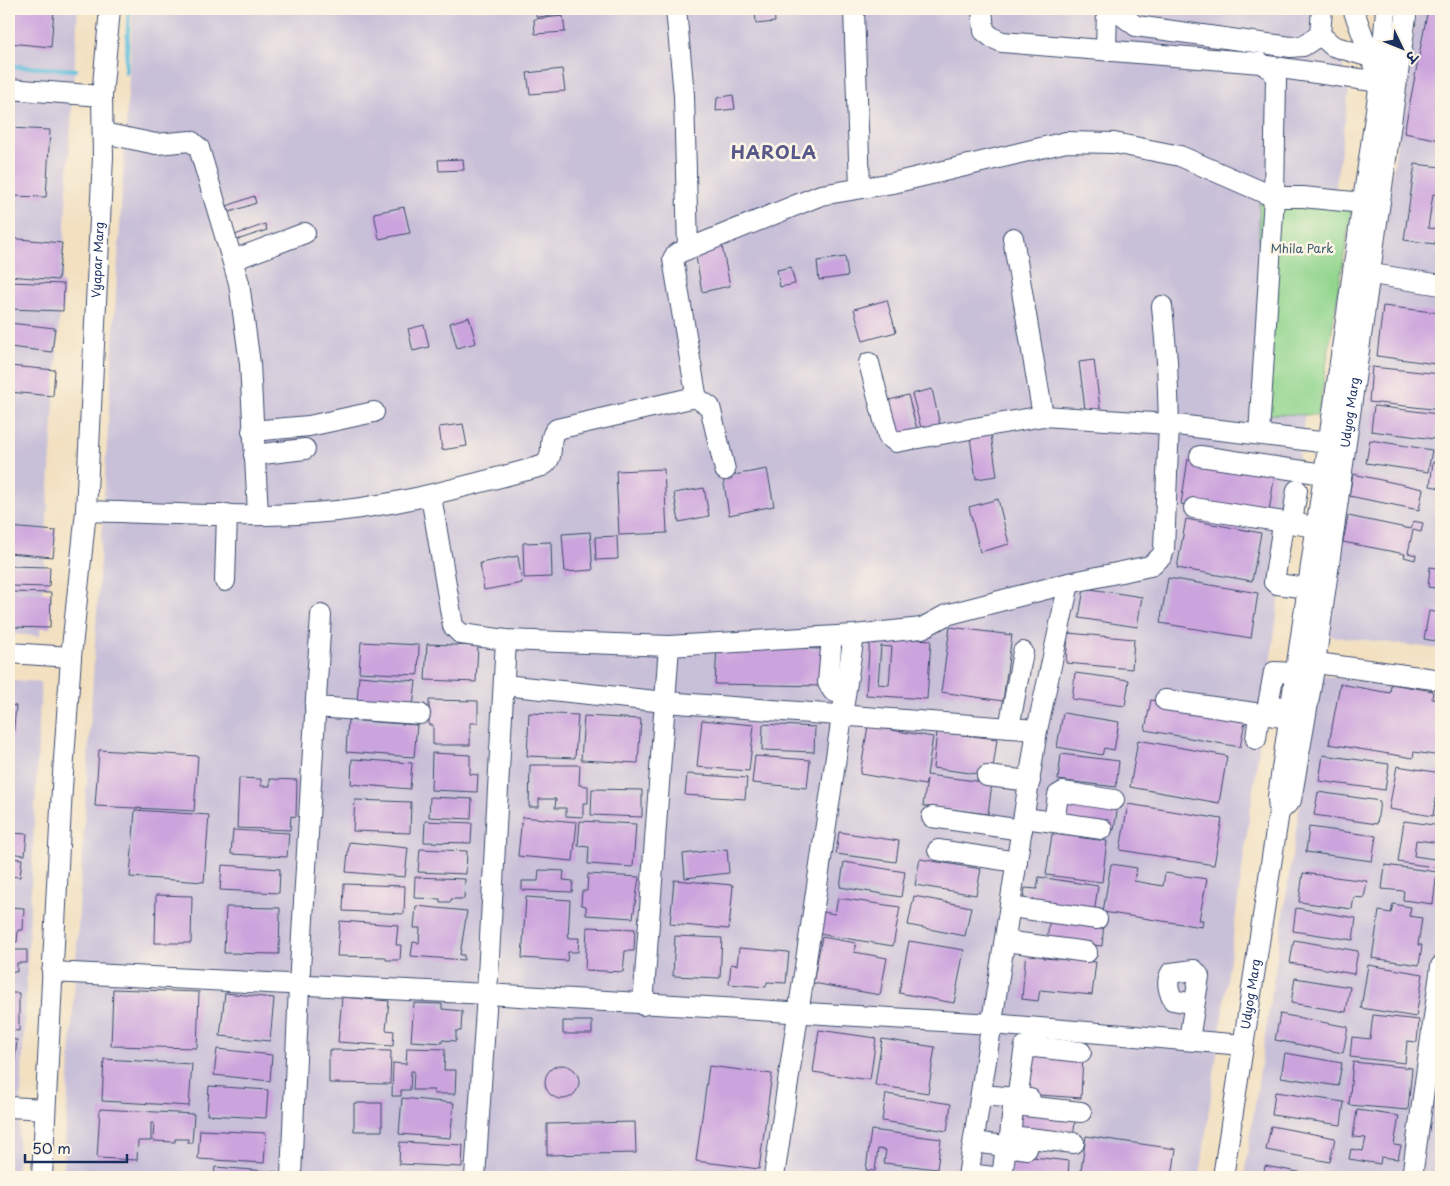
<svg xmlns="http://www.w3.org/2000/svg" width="1450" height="1186" viewBox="0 0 1450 1186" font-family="'Playpen Sans','Playpen Sans Deva',sans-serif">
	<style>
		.industrial { fill: #c8bfd8 }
		.green { fill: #91d58e; stroke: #568276 }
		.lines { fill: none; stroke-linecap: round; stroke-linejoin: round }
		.stream { stroke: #5dbbdc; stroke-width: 4.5 }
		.building { fill: #cca4dd; fill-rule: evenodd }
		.minor-casing { stroke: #3b4a6d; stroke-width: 22 }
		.minor { stroke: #fff; stroke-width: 20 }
		.labels { text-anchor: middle; stroke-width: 5; stroke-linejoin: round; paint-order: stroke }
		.park-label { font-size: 12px; fill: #38586a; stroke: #fcf5e5 }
		.street-label { font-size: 12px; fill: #1b2f5e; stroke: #fcf5e5 }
		.district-label { font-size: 18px; font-weight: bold; letter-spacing: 1px; fill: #59588a; stroke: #fcf5e5 }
	</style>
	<rect width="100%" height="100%" fill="#fcf5e5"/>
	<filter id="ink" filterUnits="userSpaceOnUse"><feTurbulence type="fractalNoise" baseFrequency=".02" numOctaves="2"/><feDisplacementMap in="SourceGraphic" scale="10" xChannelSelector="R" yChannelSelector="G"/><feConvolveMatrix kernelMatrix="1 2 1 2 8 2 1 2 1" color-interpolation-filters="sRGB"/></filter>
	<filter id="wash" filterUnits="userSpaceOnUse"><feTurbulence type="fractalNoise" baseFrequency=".0096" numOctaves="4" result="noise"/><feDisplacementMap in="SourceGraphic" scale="20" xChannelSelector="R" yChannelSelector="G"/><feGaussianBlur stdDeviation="1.12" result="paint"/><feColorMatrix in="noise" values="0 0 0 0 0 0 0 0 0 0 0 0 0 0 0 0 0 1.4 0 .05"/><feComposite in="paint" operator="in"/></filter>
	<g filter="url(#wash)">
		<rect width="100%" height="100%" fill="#f2e0c1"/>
		<path class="industrial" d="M9,9H78L40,636L9,634Z
			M133,9H1323L1337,41L1349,91L1200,1177H63Z
			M1417,9H1441V649L1324,635Z
			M1319,675L1441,692V1177H1244Z
			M9,680L41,682L17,1177H9Z"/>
		<path class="green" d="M1259,203L1352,207L1318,415L1260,414Z"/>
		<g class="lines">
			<path class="stream" d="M9,66L76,70
				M126,72L129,9"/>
		</g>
		<g id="blocks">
			<path class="building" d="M9,9H54L51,47L9,43Z
				M535,9H562L563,15L536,17Z
				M755,9H774L775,22L756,24Z
				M856,9H878V11L856,12Z
				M1428,9H1441V140L1404,133Z
				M563,16L565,32L535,34L534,19Z
				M562,69L565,91L530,94L527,73Z
				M733,95L735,109L716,111L717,98Z
				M9,128L50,130L46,197L9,196Z
				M463,159L464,170L439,171L438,160Z
				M1415,164L1441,167V196L1433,194L1428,228L1437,229L1435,244L1404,240Z
				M254,196L256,203L230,212L227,206Z
				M404,207L410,233L379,239L374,213Z
				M265,224L267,230L237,240L235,235Z
				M9,238L62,243L58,280L9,276Z
				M722,246L730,286L702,292L695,251Z
				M845,257L848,276L819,280L817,261Z
				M791,267L795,284L780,287L777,270Z
				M9,282L64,284L63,311L9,309Z
				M887,300L896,332L863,341L854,309Z
				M1383,306L1441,313L1436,364L1377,356Z
				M469,317L476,343L457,348L450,323Z
				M9,323L55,328L52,352L9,347Z
				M424,325L429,347L413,351L408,329Z
				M1094,360L1101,416L1086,417L1079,362Z
				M9,366L55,370L53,396L9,392Z
				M1372,367L1441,374V410L1369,402Z
				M932,389L941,430L923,435L912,394Z
				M908,395L918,433L892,440L882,402Z
				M1374,406L1438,414L1434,439L1371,431Z
				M463,424L467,446L442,450L439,427Z
				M990,428L997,476L976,479L969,431Z
				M1370,440L1432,450L1428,472L1366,463Z
				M1188,459L1275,473L1268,518L1181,504Z
				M1433,462L1441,463V488L1430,486Z
				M664,469L667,533L619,535L616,471Z
				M767,469L774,506L729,515L723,477Z
				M1353,474L1423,489L1419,510L1349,496Z
				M704,488L709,516L679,522L674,493Z
				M998,499L1009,544L980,552L969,507Z
				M1348,516L1411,529L1413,521L1423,523L1421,532L1413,530L1408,553L1416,555L1415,560L1404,557L1405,554L1343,542Z
				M1186,519L1261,533L1252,581L1177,568Z
				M9,527L56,531L53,557L9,553Z
				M590,532L593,570L565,572L562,534Z
				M617,536L618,559L596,560L595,537Z
				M551,542L552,577L524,578L523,543Z
				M518,556L522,583L484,590L480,563Z
				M9,566L50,567L49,587L9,586Z
				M1430,567L1441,569V589L1428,587Z
				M1168,578L1258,593L1251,638L1160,623Z
				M1084,588L1142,597L1137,627L1079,618Z
				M9,592L51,593L50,628L9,627Z
				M1440,593H1441V607H1438Z
				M1429,611L1441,613V642L1424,639Z
				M950,627L1012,635L1003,701L941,692Z
				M1068,633L1134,639L1132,669L1066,663Z
				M870,636L931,640L927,699L866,695ZM881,646L892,647L889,685L878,684Z
				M361,642L419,645L418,675L359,672Z
				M427,644L478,646L476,682L425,680Z
				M717,646L823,649L822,686L715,684Z
				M1075,673L1129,680L1125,706L1072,699Z
				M359,676L416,681L413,707L357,702Z
				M1340,684L1390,693L1391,684L1433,691L1432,699L1441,701V756L1414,752L1413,758L1329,744Z
				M429,700L478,701V723H470V745H433V725H429Z
				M1151,700L1246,717L1240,747L1145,730Z
				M9,705L16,706L13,737H9Z
				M529,713L578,715L575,758L527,756Z
				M1063,713L1119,722L1114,750L1104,748L1102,755L1057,747Z
				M584,716L641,719L638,763L581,760Z
				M348,720L417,725L414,757L346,752Z
				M702,720L754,725L749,771L697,767Z
				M763,724L815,727L814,752L762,750Z
				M868,726L933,737L927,775L992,783L988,814L923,806L927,779L925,785L860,774Z
				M937,732L997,739L992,776L933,768Z
				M1138,740L1227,756L1219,803L1130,787Z
				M99,750L198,756L194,811L95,806Z
				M432,753L470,755V774L478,775L477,792L431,790Z
				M1061,754L1119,761L1116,787L1058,780Z
				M1323,755L1389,764L1385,790L1319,781Z
				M755,756L810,760L807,788L752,783Z
				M352,759L412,763L410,789L351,784Z
				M530,765H580L579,785L588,786V803H583V817L566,816V808H555L556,799H539V807H529Z
				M1397,766L1441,773V796L1436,795L1433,816L1389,809Z
				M687,774L747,778L745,799L685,795Z
				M239,778L261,779V786H270V779L297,780L296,817L291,816L290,830L237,828Z
				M592,789L642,790V817L591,815Z
				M1318,792L1380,801L1377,824L1314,815Z
				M1062,796L1118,805L1114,830L1058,821Z
				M430,797L472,799L471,819L429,817Z
				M355,800L411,802L410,833L353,831Z
				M1128,804L1222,819L1214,865L1120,850Z
				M135,810L209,815L204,882L130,877Z
				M522,817L577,822L573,861L518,856Z
				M425,821L472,823L471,843L424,842Z
				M580,821L636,824L633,867L588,864L589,847L578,846Z
				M1404,821L1441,826V843L1416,840L1414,856L1441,860V868L1398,862Z
				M1309,827L1376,836L1372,861L1306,852Z
				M233,830L289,833L287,857L231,854Z
				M839,832L899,841L896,862L836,854Z
				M9,833L27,834L25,855L9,853Z
				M1052,834L1107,841L1102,882L1046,875Z
				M349,842L408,848L405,877L346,872Z
				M420,849L467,851L466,874L418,872Z
				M727,849L729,873L685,878L683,854Z
				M9,858L22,859L20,877L9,876Z
				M920,859L981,869L976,895L915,885Z
				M844,862L905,872L901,897L840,887Z
				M1111,864L1137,868L1134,881L1163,886L1165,873L1207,879L1199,920H1203L1202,927L1103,912Z
				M222,865L280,869L279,893L220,890Z
				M1385,865L1437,872L1433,904L1403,900L1404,891L1382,889Z
				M539,870L564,871L563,880L573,881L572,892L522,890V881H538Z
				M1303,873L1367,881L1364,898L1354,897L1352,909L1299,902Z
				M588,874L639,877L633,918L586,915V906L581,905L582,891H587Z
				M415,877L465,879L464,899H451V902H440V899L414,898Z
				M1039,877L1098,886L1094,913L1023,902L1025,888L1037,889Z
				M674,880L733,885L729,929L670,924Z
				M344,884L405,886L404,914L343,911Z
				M156,895L192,896L191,943H155Z
				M914,896L971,907L965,936L908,925Z
				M526,897L570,900L568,938H579L578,952H568L567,961L522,958Z
				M838,898L900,907L893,946L819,934L823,912L835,914Z
				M1393,904L1411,907L1409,916L1422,918L1418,945H1422L1419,965L1372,958L1379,911L1391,913Z
				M416,906L467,911L460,955H464V960L411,956L413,942L419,943L420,928H414Z
				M9,907L24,908L23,930H18L17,942H9Z
				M226,907L280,908L279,954L224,953Z
				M1296,908L1356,918L1353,940L1293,931Z
				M1050,916L1104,922L1102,946L1047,940Z
				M340,921L398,925L396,945H401L400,960H386V957L337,956Z
				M587,927L635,929L634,951H625L623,972L585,970Z
				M675,936L722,938L720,978L673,976Z
				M822,937L856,943L854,952L887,958L880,995L813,983Z
				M1294,940L1358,951L1354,974L1290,963Z
				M909,941L964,950L954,1003L899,993Z
				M739,948L789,952L786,983L767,982L766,987L729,984L731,964L737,965Z
				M1026,949L1045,951L1044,958L1096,962L1092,995L1040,990L1038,1001L1022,999Z
				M9,950H27V963H17V972L9,971Z
				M1368,965L1423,974L1416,1017L1361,1008Z
				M1295,978L1350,987L1346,1012L1291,1003Z
				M113,989L199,992L197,1048L111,1046Z
				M9,993H19V1031L9,1030Z
				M225,993L274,998L270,1041L220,1036Z
				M342,997L389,1001L386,1030L394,1031L393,1046L338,1042Z
				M414,1003L442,1004V1009L462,1011L461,1031H456V1041L442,1040V1043L411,1041Z
				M1280,1014L1348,1027L1343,1053L1275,1040Z
				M1373,1015L1419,1020L1417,1042L1407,1041L1405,1063L1350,1057L1352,1037L1370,1039Z
				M563,1021H592V1034H563Z
				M819,1030L876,1038L870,1080L813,1072Z
				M9,1039L17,1040L14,1068H9Z
				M882,1039L935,1047L928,1093L875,1085Z
				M407,1048L445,1049L444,1070H456L455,1094H434V1090H413L414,1071H411L410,1090H401V1096H392L393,1063L406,1064Z
				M217,1049L272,1055L270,1081L214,1075Z
				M1031,1049L1083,1055L1081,1098L1025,1094Z
				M329,1050L391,1051L390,1084L329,1083Z
				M1285,1053L1342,1063L1338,1086L1281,1077Z
				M104,1059L192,1064L189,1106L102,1101Z
				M1353,1062L1412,1068L1408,1110L1349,1105Z
				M545 1082a17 17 0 1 1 34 0a17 17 0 1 1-34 0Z
				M709,1066L772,1074L759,1169L696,1161Z
				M209,1086L268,1090L266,1118L207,1115Z
				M1275,1092L1344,1102L1341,1125L1272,1115Z
				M886,1094L951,1104L947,1131L882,1121Z
				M402,1098L454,1103L450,1138L399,1134Z
				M354,1103H382V1131H354Z
				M1019,1107L1076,1112L1073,1139L1016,1133Z
				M100,1109L194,1114L192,1143H188V1139H175V1142L153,1141L154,1123H151V1141H138L137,1160L97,1158Z
				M1357,1110L1399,1116L1394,1145L1401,1146L1398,1159L1381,1157L1380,1164L1349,1159L1351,1149L1363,1151L1366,1138L1353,1137Z
				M635,1122L636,1153L547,1155V1124Z
				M1271,1126L1335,1138L1330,1162L1266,1150Z
				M200,1130L266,1133L264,1163L198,1159Z
				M871,1130L941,1139L937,1169L884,1163L886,1150L878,1149L875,1171L866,1170Z
				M1086,1136L1176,1149L1172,1177H1080Z
				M400,1142L463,1145L462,1167L399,1164Z
				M1014,1155L1069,1161L1068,1177H1029L1011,1174Z
				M1265,1166L1320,1176L1319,1177H1263Z
				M215,1167L278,1172V1177H214Z
				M86,1174L111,1176V1177H86Z"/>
		</g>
	</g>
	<g filter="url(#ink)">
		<use href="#blocks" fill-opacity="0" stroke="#3b4a6d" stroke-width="1"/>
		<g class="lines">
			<g class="minor-casing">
				<g id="minor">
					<path d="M676,9L684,95L688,249L821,195L893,183L1066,142L1114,143L1180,156L1274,197H1303L1363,203"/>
					<path d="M854,9L860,188"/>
					<path d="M982,9L984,31L993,38L1002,42L1261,63L1273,71L1276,79L1274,197L1259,434"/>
					<path d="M1121,9L1124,17L1136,26L1291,47L1303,46L1320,35L1322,9"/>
					<path d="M1320,35L1333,46L1370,57"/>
					<path d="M1106,50L1107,9"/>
					<path d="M1267,66L1380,82L1353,9"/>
					<path d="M9,89L102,96"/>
					<path d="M103,133L156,144L191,141L199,148L239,283L250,364L258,514"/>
					<path d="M1013,238L1043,416"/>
					<path d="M233,260L305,233"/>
					<path d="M1372,274L1441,285"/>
					<path d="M869,363L888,436L896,442L1043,416L1169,424L1329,443"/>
					<path d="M694,396L710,407L725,470"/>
					<path d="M252,431L309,426L374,412"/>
					<path d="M254,455L305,449"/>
					<path d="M1200,456L1324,474"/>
					<path d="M431,496L453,626L461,634L506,640L669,646L854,635L922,628L946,615L1069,583L1037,730L968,1177"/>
					<path d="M1194,508L1316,527"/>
					<path d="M86,511C161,513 238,518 313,513C391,508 467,486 542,466C558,457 545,439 557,429L691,398L696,394L673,259L676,254L688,249"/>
					<path d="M1292,523L1297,490"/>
					<path d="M1282,531L1274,582L1277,584L1307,588"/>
					<path d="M225,581L227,514"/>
					<path d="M1069,583L1150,566L1162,556L1164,549L1169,424L1167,361L1162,306"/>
					<path d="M831,648L828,683L833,691L844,695"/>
					<path d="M9,653L71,657"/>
					<path d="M1302,661L1441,680"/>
					<path d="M504,685L665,702L1037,730"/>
					<path d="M1165,700L1289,718"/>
					<path d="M315,707L420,714"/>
					<path d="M1290,708L1268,705L1274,672L1295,673"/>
					<path d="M1009,728L1023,652"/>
					<path d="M1256,739L1259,715"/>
					<path d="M987,776L1030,781"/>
					<path id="s1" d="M1279,812L1291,800L1315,663L1407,9"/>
					<path d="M932,817L1022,830"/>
					<path d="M1024,818L1054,822L1058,795L1063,792L1114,800"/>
					<path d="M1054,822L1102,829"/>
					<path d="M938,850L1017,862"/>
					<path d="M1010,907L1097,919"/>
					<path d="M1005,941L1087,952"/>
					<path d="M52,972L487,994L992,1024L1243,1045"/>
					<path d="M643,1005L669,646"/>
					<path d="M1189,1040L1199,976L1194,970L1171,973C1166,981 1169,992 1173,1000L1194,1004"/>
					<path d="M981,1095L1030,1099"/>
					<path d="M1017,1098L1025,1046L1081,1052"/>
					<path d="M9,1107L45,1109"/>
					<path d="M974,1142L1027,1149"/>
					<path d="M1074,1143L1010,1136L1013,1108L1015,1105L1081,1112"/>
					<path d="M969,1174L993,1177"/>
					<path id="s2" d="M42,1177L62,788L71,657L86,511L103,157L102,96L110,9"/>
					<path d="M291,1177L299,986L321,615"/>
					<path d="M475,1177L487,994L506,640"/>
					<path d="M774,1177L854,635"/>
					<path d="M1002,1177L1006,1146"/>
					<path id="s3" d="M1223,1177L1279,812L1278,797L1380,82L1386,9"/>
					<path d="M1412,1177L1441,966"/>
				</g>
			</g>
			<use href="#minor" class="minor"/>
		</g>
	</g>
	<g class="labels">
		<g class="park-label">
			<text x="1302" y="253">Mhila Park</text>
		</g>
		<g class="street-label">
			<text dy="4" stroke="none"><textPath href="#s2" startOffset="919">Vyapar Marg</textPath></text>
			<text dy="4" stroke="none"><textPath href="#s1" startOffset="409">Udyog Marg</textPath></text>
			<text dy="4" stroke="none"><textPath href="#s3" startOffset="185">Udyog Marg</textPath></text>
		</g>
		<g class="district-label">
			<text x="774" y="159">HAROLA</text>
		</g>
	</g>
	<rect width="1450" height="1186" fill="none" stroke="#fcf5e5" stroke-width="30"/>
	<g transform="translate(1402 48) rotate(133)" stroke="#fcf5e5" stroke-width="4" paint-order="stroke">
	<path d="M0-4L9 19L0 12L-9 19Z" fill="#1b2f5e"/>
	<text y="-8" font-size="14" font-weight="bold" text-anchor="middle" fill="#1b2f5e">उ</text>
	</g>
	<path d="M25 1154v8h102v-8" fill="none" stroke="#1b2f5e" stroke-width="2.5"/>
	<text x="32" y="1154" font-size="15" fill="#1b2f5e" stroke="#fcf5e5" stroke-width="4" paint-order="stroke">50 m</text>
</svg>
